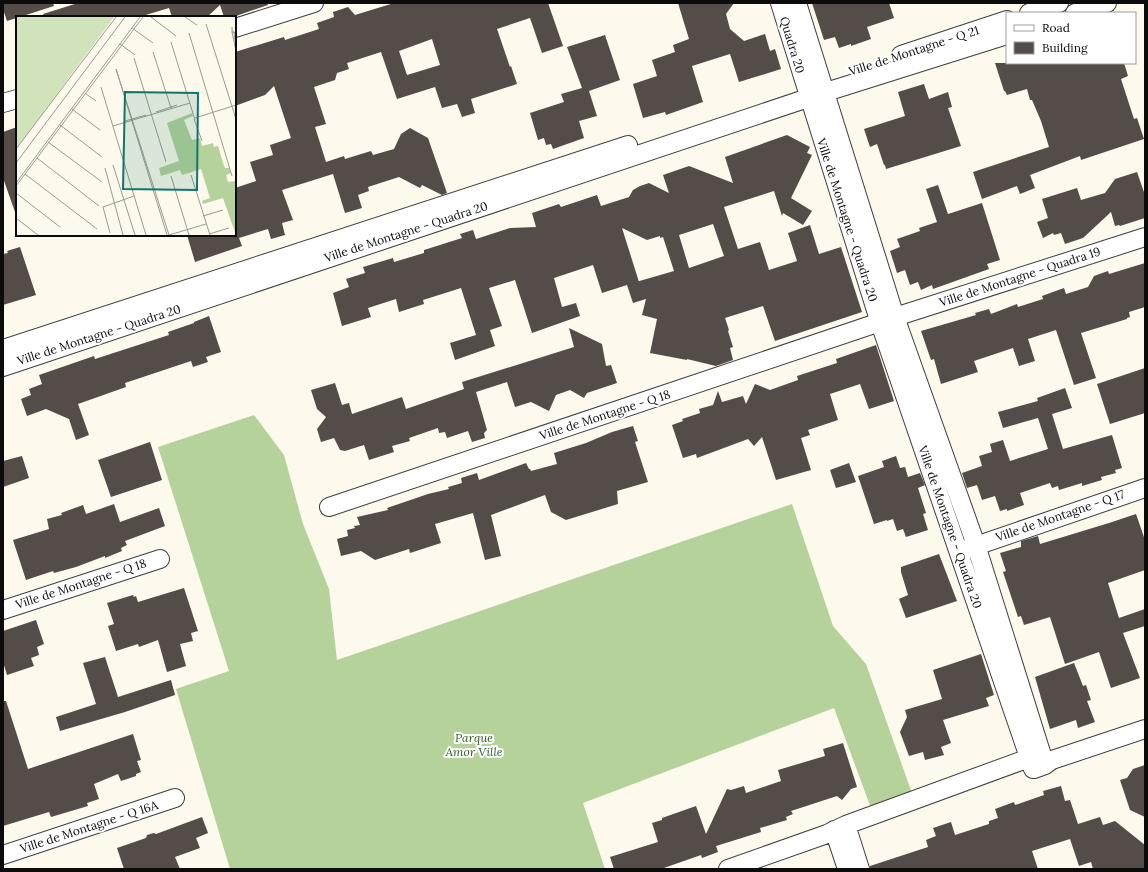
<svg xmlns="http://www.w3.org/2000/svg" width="1148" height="872" viewBox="0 0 1148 872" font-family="Lora,serif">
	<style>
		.forest { fill: #b5d29b }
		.building { fill: #534c49; fill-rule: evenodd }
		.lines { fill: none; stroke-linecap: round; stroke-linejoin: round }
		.minor-casing { stroke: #3e3e3e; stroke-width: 20 }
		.minor { stroke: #fff; stroke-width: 18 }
		.labels { text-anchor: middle; stroke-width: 4; stroke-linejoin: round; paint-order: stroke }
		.street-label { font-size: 12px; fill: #0b0b0b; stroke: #fff }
		.park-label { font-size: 12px; font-style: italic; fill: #315b24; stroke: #fff }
		.inset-road { fill: none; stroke: #9c9a92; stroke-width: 1 }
		.view { fill: #0f766e; fill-opacity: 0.15; stroke: #0f766e; stroke-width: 2 }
		.inset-edge { fill: none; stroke: #0b0b0b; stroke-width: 2 }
	</style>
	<rect width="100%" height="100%" fill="#fdf9ec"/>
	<path class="forest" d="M254,415L284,455L303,524L329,589L337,660L792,504L833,626L866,664L913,796L872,811L834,708L583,803L605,869H230L176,689L229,671L158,447Z"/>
	<path class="building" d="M3,3H53L54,6L7,21L3,9Z
		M78,3H267L268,5L233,17H224L220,5L207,17H172L169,8L139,17H44L43,14Z
		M394,3H548L563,46L542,53L530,18L497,29L510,67L511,66L517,84L471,99L475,113L462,117L457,104L442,108L435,87L397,99L381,52L347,63L349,69L337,73L335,80L314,87L326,124L315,127L326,162L344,156L345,159L371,151L373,155L394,149L401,134L410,128L428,138L447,193L442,195L422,185L420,188L399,177L368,187L369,191L358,195L362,208L345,213L333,174L282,190L293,220L282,223L285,235L271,239L268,229L239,238L242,246L195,262L187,235H235V188L256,181L250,162L273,155L270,145L291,138L274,86L265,95L235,106V52L284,37L285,40L319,29L317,23L334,17L333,12L348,7L355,15ZM432,39L440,65L407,75L399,51Z
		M678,3H734L726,14L730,29L744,41L765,34L770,51L775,49L781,69L739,82L730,54L692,66L703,102L666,115L665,112L643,118L633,84L657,76L652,60L675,52L673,45L689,39Z
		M812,3H889L894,18L867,27L871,39L851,46V44L839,48L835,37L824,40Z
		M605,35L620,80L589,91L597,116L579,121L584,138L553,149L551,144L546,145L544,138L538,140L530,113L564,102L561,94L582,88L567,47Z
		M995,63H1124L1128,76L1121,79L1134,119L1137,118L1144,139L1081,160L1080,156L1030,175L1035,188L1020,194L1017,186L982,199L973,172L1049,147L1041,121L1032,100H1030L1027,89L1007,95L1005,91H1004Z
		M924,84L929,99L948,92L952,107L948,108L961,146L886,169L885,165H884L877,144L870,147L864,129L905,116L898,92Z
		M17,127V212H15L3,178V132Z
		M787,135L810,147L807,153L812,155L791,198L812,211L803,225L783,213L782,216L774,191L724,207L738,249L760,242L769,270L797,261L788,233L810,225L819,254L841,247L862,312L775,341L763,306L725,318L729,330L728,331L733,347L730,348L733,360L716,366L687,359V360L650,353L657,319L642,315L646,299L633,303L627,285L602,293L593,265L554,278L562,307L576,303L580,316L532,333L515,280L489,288L502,326L490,330L495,346L455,360L450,343L476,335L461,288L423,300L424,304L399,312L396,299L368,308L371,317L342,326L333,293L349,287L346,279L365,273L363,267L393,258L394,262L424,253V250L462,238L460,234L473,230L476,239L510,228L536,227L532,213L559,204L561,207L597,195L601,206L629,197L633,190L640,186L649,183L669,193L663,175L689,166L733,183L725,157ZM713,224L724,256L689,268L679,235ZM622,228L647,240L660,236V238L663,237L674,271L636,282H639Z
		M1137,172L1145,195V218L1120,226L1119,225L1115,226L1111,212L1083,238L1065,244L1061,233L1054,235L1053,233L1043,238L1037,222L1048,218L1042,199L1077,188L1081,200L1105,193L1115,179Z
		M938,185L948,214L982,203L1000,260L987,264L989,269L933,289L932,285L921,290L918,282L910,285L905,270L897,273L890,251L900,247L897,239L920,231L919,228L937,222L926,189Z
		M20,247L36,295L3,305V254L8,253L7,251Z
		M1145,263V307L1129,312L1130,317L1127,318V319L1081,333L1096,378L1074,385L1056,330L1028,339L1035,361L1019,366L1013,348L974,361L978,372L941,384L934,359L931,360L921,331L976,315L975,313L989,309L991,314L1017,304L1018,307L1043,299L1042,296L1064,288L1066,294L1088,287L1094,276L1108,271L1109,274Z
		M209,316L221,352L206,357L208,362L193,367L191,361L125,383L126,387L78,404L89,435L76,440L69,419L46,409L27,416L21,399L31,395L29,389L42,384L39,375L94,356L95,359L169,335L168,332L194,323V322Z
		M569,328L602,344L606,366L611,365L617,383L587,393L584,398L570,390L556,395L549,411L531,402L515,407L507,382L476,392L487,430L484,433L485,438L472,442L468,431L447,438L445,432L439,433L438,428L409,438L410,441L392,446L394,452L369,460L364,445L345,451L340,450L334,438L321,442L317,429L326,417L317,409L311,390L335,383L342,405L349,403L352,414L402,397L406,409L464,389L462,382L574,347Z
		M876,345L894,401L869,409L860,384L830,394L838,420L808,430L810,435L801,438L811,470L776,480L762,437L754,446L748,439L697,458L696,454L683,458L672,425L683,421L682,419L700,413L699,409L713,405L718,391L722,402L743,396L746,404L755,384L770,390L798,380L797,376L837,363L836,359Z
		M1145,368V413L1110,424L1097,384Z
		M1065,388L1072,408L1052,414L1063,449L1112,435L1122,468L1115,470L1116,473L1101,477L1102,480L1082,486V483L1059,490L1058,486L1052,488L1050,483L1020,493L1024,505L1007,511V509L1000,511L995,496L982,500L977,485L967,488L962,473L982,466L979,456L992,452L990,444L1003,440L1010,461L1048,449L1038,418L1003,428L998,412L1038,401L1037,398Z
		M633,426L638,441L635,442L648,482L617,491L618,504L566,520L551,512L545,495L491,515L501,556L485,560L473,513L435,524L441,543L410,553L409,549L375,560L361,551L341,556L337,539L348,536L347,530L355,528L354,526L360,525L357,517L388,510L387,508L428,494L449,489L448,487L462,483L461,478L477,473L479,480L526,463L529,469H530L531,471L557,464L554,453L586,443L612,432Z
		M150,442L162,480L111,497L98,460Z
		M22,456L29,478L3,487V461Z
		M896,456L900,468L905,467L908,477L920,473L925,485L918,488L926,513L923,514L928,530L906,537L903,529L897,531L893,519L887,521V520L874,524L858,476L884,467L882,461Z
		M849,463L856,482L836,488L830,470Z
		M114,504L120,522L159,508L165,526L125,541L127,545L121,548L122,551L105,558V556L76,567L54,573L53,571L26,580L13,540L49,529L47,519L62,515L61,513L83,505L86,514Z
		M1136,514L1145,540V570L1108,583L1119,618L1145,609V626L1123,633L1140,678L1111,688L1099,652L1065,664L1050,617L1024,625L1021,616L1018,617L1003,572L1006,571L1000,553L1021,547V541L1038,536L1040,544L1109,523Z
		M939,554L957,601L906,618L899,599L908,595L901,572V567Z
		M184,588L198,631L191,633L193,641L180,644L186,666L167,672L158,640L139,647L138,644L116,651L108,626L114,624L107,603L133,595L134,597L136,596L138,602Z
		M36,620L44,644L37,647L39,655L31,658L34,666L7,675L3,662V631Z
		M981,654L994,695L986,698L989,706L943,720L951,743L941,747L944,755L925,760L923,752L909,756L900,732L907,717L905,710L942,699L933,670Z
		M105,657L118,697L171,680L175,695L125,712L60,731L56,717L96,704L83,663Z
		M1074,663L1083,686L1086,685L1091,700L1087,701L1095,722L1078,728L1076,720L1050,729L1035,677Z
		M3,701H6L28,769L133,734L141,760L137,761L141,772L136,774V776L121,781L118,774L94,784L99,799L87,803L88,806L51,817L49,812L3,826Z
		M843,743L857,787L851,789L842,800L837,796L791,811L793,814L786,817L787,820L760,828L761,832L716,846L718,852L702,858L701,855L661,869H614L610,857L658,842L652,823L662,820V818L696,806L706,834L727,789L731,790L744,786L746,793L781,781L778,770L825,756L823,749Z
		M1145,765V817L1130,810L1120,780L1127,778L1133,769Z
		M1061,786L1065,801L1070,800L1078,824L1100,817L1103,825L1115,821L1145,845V869H1093L1091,862L1079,866L1070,839L1032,851L1038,869H870V866L928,847L926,840L936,836L933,828L951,822L955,835L989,824V821L998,818L995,809L1014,802L1015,805L1044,795L1043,791Z
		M202,817L208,833L196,838L200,848L175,857L180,869H124L117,848L146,838L147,835L154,833L156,834Z"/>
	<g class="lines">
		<g class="minor-casing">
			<path id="minor" d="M780,3L880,323L1033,769
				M797,3L895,317L976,545L1045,765
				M1029,13L1059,3
				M1075,13L1107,3
				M235,28L314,3
				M901,55L1007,20
				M3,103L17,99
				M3,349L628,145
				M3,367L826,92L1007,35
				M329,507L895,317L1145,237
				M964,550L1145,488
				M3,610L160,559
				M1034,769L1045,765L1052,760L1145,729
				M846,825L860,869
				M834,830L847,869
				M3,855L175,798
				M728,869L827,834L846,825L1029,758L1039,757"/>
		</g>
		<use href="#minor" class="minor"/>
	</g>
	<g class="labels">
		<g class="street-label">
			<text transform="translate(792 45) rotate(73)" y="4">Quadra 20</text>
			<text transform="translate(914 51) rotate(-18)" y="4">Ville de Montagne - Q 21</text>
			<text transform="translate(847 220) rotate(72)" y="4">Ville de Montagne - Quadra 20</text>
			<text transform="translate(406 232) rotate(-18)" y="4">Ville de Montagne - Quadra 20</text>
			<text transform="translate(1020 277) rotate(-18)" y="4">Ville de Montagne - Quadra 19</text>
			<text transform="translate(99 335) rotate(-18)" y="4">Ville de Montagne - Quadra 20</text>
			<text transform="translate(605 415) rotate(-18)" y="4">Ville de Montagne - Q 18</text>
			<text transform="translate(1060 516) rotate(-19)" y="4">Ville de Montagne - Q 17</text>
			<text transform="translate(950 527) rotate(71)" y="4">Ville de Montagne - Quadra 20</text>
			<text transform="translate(81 584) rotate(-18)" y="4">Ville de Montagne - Q 18</text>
			<text transform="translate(89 827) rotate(-18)" y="4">Ville de Montagne - Q 16A</text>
		</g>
		<g class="park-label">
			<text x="474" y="742">Parque<tspan x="474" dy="14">Amor Ville</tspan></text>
		</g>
	</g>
	<g transform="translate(16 16)">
		<rect width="220" height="220" fill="#fdf9ec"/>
		<path d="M0,1H98L0,133Z" fill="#d0e3ba"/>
		<path d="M176,97L177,100L168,104L176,124L184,122L186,130L197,127L198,131L202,130L207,147L209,152H213L215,157L210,159L212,166L220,165V219L207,182L187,188L186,185L194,182L185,153L166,159L164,154L145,160L143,152L163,145L151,107Z" fill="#b5d29b"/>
		<path class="inset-road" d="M135,1L160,20M169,1L181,9M190,8L220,103M216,11V16L219,17L216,14M116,12L137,27M216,16L220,35M173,17L216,160M218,17L220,30M155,26L179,104M104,28L119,39M137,36L155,92M118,42L150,146M85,71L130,219M70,78L80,85M56,93L84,114M140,96L161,89M179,102L220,89M178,103L186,125M109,105L130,99M44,109L86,141M97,110L174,87M32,126L86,166M0,133L100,1M21,142L83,190M0,147L109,1M97,149L119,219M89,152L107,219M9,158L81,213M175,159L194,219M155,160L173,219M0,167L124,1M0,170L127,1M0,177L44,211M187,200L207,194M0,202L22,219M94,217L87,191L118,180M193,218L213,212M151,219L100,53L153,219M153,219L190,208"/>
		<path class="view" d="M109,76L182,77L181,174L107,173Z"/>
		<rect width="220" height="220" class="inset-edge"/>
	</g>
	<rect width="1148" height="872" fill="none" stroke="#0b0b0b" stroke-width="8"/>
	<rect x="1006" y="12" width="130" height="52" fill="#ffffff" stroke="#9d9d9d"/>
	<rect x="1014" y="25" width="20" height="6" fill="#ffffff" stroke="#9d9d9d"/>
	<text x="1042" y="32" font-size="12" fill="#0b0b0b">Road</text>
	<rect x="1014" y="42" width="20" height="12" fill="#534c49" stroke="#9d9d9d"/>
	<text x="1042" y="52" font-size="12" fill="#0b0b0b">Building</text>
</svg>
